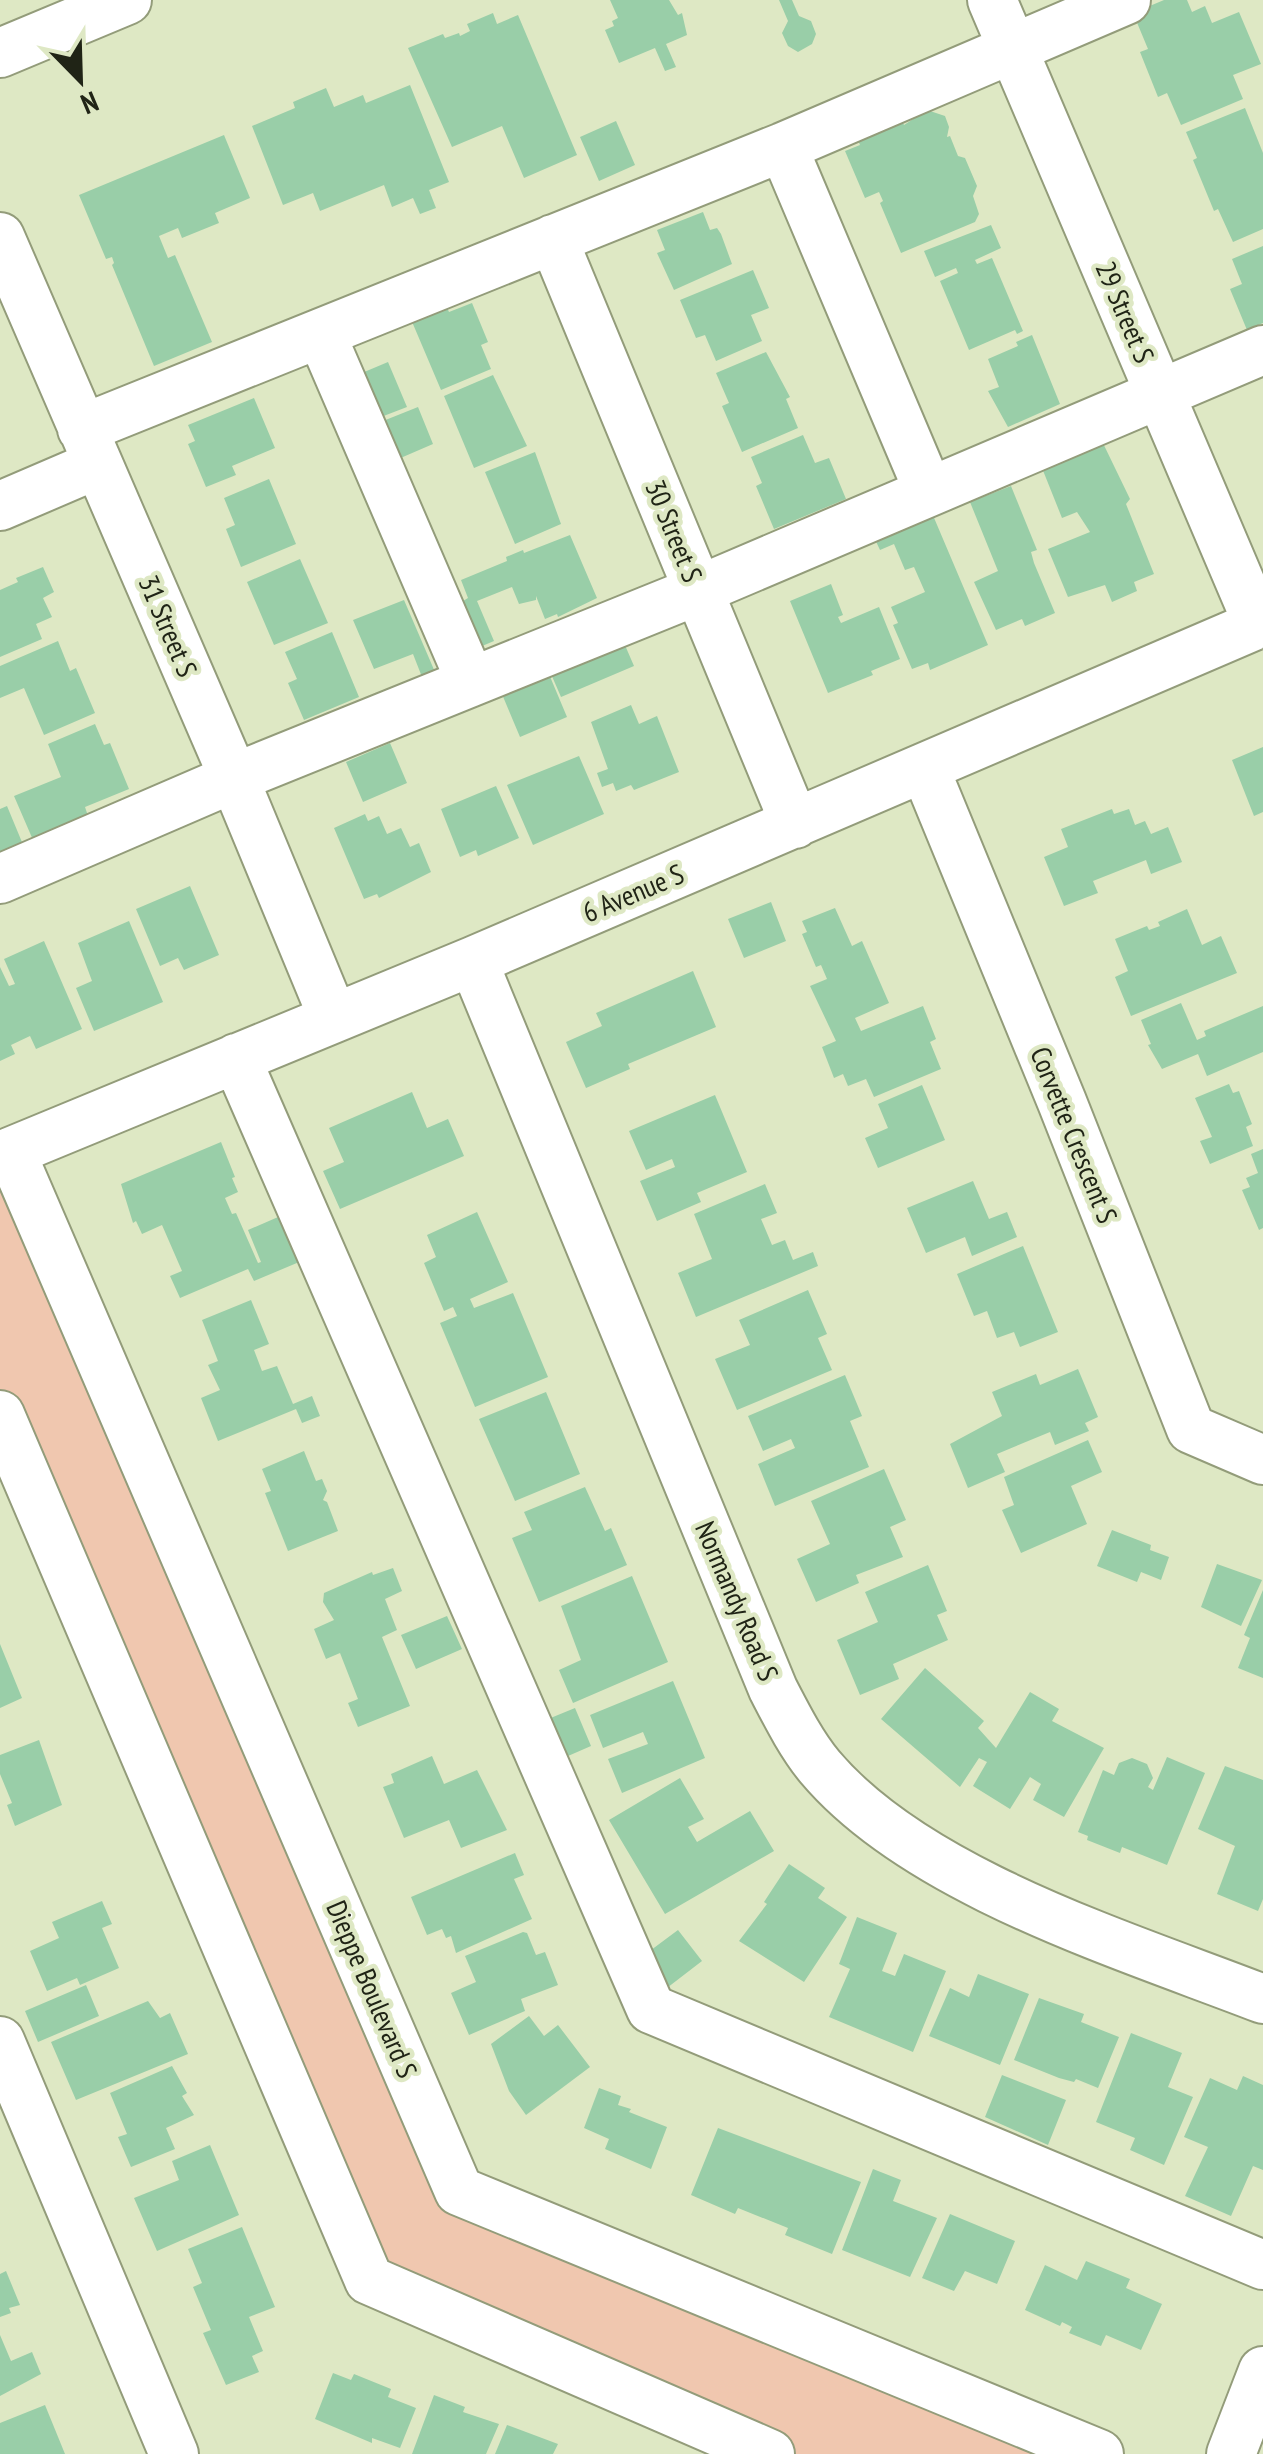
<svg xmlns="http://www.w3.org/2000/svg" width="1263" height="2454" viewBox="0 0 1263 2454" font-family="'PT Sans Narrow',sans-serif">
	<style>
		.green { fill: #f0c7af }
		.building { fill: #99cea8 }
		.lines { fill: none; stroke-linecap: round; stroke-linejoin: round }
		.minor-casing { stroke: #939c7a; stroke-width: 52 }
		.minor { stroke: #fff; stroke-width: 48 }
		.labels { text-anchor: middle; stroke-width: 9; stroke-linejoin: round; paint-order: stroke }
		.street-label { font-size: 28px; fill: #202416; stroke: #dee8c4 }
	</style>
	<rect width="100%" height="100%" fill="#dee8c4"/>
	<path class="green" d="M0,1156L459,2191L1099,2454H770L369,2280L0,1415Z"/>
	<path class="building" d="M610,0H669L678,15L682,13L687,35L666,44L676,67L665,71L655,48L619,63L605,30L614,26L612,21L618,18Z
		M779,0H792L799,16L811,21L816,34L812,44L798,52L788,46L782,33L788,21Z
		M1164,0H1187L1192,12L1205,6L1212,23L1239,12L1261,64L1233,75L1243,99L1181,125L1167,93L1158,97L1140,52L1148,49L1133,13Z
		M493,13L497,24L518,15L577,155L524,178L502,126L452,147L408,48L443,34L445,38L459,33L460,36L470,31L467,24Z
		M410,85L449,182L429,190L436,208L420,214L413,198L392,207L384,185L320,211L313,193L283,205L252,126L295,108L293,102L326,88L334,107L363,95L366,103Z
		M1245,108L1263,153V229L1233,242L1218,209L1214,211L1193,160L1197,158L1186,132Z
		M927,110L945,116L949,127L947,137L950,136L958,156L965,158L977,186L973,196L979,214L975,222L901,253L880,203L883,201L879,192L865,198L845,151L860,145L855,133L899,114L904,125Z
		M616,121L635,165L599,181L580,137Z
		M224,135L250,198L215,213L219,223L182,238L178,228L159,236L168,258L175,255L212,342L154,366L112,265L114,263L112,257L106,259L79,195Z
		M703,212L710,230L717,228L721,234L732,264L674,290L657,253L665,250L657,230Z
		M991,225L1001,248L975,260L977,264L992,258L1023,331L1017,334L1015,330L969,350L940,281L958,273L956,268L935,277L924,251Z
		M1263,246V323L1247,330L1230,289L1242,284L1232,259Z
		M753,270L769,308L751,315L762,341L716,361L705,335L696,338L680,300Z
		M445,303L449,312L472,303L488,342L481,345L491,369L441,390L410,317Z
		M1032,335L1060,404L1008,427L988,391L999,387L988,359L1018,346L1016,342Z
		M766,352L790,397L786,399L798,428L742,452L722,406L729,403L716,373Z
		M388,362L407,407L368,422L350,378Z
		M493,375L527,446L474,468L444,396Z
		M254,398L275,448L232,466L236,475L206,487L188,444L195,441L188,425Z
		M418,407L433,444L389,463L373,425Z
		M803,435L815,463L829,458L846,499L774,529L756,486L762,483L751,457Z
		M1100,437L1130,499L1126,504L1154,574L1134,582L1137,591L1112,602L1105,585L1068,597L1048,549L1090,532L1077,512L1062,518L1040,463Z
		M535,452L561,524L515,544L485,472Z
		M269,479L296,544L241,567L226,529L235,525L224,498Z
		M1011,486L1037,550L1031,552L1034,563L1055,613L1025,626L1022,619L996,630L974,582L998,571L970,502Z
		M929,506L988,645L930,670L928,663L912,669L893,625L898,623L891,607L925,592L914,567L905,570L894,544L880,550L872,533Z
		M570,535L597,598L558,617L557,614L545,619L536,596V600L519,604L512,587L477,601L494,641L468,652L450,609L468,598L461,580L507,561L506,557L523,550L524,553Z
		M300,559L328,623L274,645L247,582Z
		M43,567L54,592L43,598L52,617L36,624L42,639L0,657V590L18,582L16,578Z
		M831,584L843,615L838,617L841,623L879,607L900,659L871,671L873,675L828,693L790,601Z
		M404,600L435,672L422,677L413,654L374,669L353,620Z
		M332,632L359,697L304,720L288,683L297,679L285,652Z
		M621,636L634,666L561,697L548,667Z
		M58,641L70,671L76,668L95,713L44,735L24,688L0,698V666Z
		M546,667L567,717L520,737L499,687Z
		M631,705L639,724L657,716L679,772L634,790L631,785L616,791L613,783L602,787L597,773L608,769L591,722Z
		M95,724L104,745L110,743L129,789L85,807L88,816L33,840L14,796L61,777L48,744Z
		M390,743L407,783L363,802L346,762Z
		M1263,747V812L1254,816L1232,760Z
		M579,756L604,814L533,845L507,785Z
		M496,786L519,838L478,856L476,850L460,857L441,809Z
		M7,806L24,847L0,857V809Z
		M1112,809L1114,814L1129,809L1135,825L1145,821L1151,834L1168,827L1182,862L1151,874L1146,860L1093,881L1098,893L1064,906L1044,857L1068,847L1061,829Z
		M365,814L368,821L379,816L387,834L401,828L410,847L419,843L431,872L379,898L377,894L364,899L334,828Z
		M190,886L219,955L184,970L178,958L160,966L136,909Z
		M771,902L786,941L744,958L728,919Z
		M835,908L852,946L862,941L889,1003L855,1018L861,1031L923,1006L936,1039L930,1042L941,1069L874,1097L866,1079L848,1086L843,1074L834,1078L822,1047L836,1041L810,986L827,979L821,965L816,967L802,934L807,932L802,921Z
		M1187,909L1202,945L1221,936L1237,973L1131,1016L1115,977L1128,971L1115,939L1147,926L1149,930L1160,926L1158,922Z
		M129,921L163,1002L94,1031L76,988L92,981L78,943Z
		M44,941L82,1029L36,1049L30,1036L11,1045L15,1054L0,1061V967L9,986L15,984L4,959Z
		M693,971L716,1027L628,1064L630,1069L586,1088L566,1042L602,1026L596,1013Z
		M1181,1003L1197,1040L1206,1036L1204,1031L1263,1006V1052L1207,1076L1198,1054L1162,1069L1148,1045L1151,1044L1141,1020Z
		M1229,1084L1233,1093L1239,1091L1252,1124L1246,1127L1253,1146L1210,1164L1200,1141L1212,1137L1195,1098Z
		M922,1085L945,1140L878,1168L865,1138L888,1128L878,1104Z
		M412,1092L427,1128L448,1119L464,1156L340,1209L323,1171L344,1162L329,1128Z
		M715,1095L747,1172L697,1193L701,1202L657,1221L640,1181L675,1167L672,1159L646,1170L629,1131Z
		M221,1142L235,1177L232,1178L238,1192L225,1198L232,1214L236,1213L258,1263L261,1262L248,1230L285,1214L304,1260L254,1281L248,1269L180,1298L170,1276L182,1271L162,1225L142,1234L136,1221L133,1223L121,1184Z
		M1263,1149V1228L1259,1230L1242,1190L1250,1187L1246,1178L1258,1173L1251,1154Z
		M973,1181L989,1219L1007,1212L1017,1237L972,1256L965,1237L926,1253L907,1208Z
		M765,1184L777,1213L761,1219L772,1245L785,1240L793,1260L813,1252L818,1266L696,1317L678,1273L712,1259L694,1214Z
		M477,1212L508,1282L470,1299L474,1308L513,1293L548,1377L475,1407L440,1323L457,1316L453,1307L444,1311L424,1263L436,1257L427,1235Z
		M1023,1246L1058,1332L1020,1347L1014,1332L997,1338L987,1311L974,1316L957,1274Z
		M808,1290L827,1334L818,1338L832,1370L737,1410L715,1359L750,1345L739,1320Z
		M251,1300L269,1344L254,1350L262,1371L277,1366L293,1404L312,1396L320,1416L302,1423L296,1409L218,1441L201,1398L220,1390L208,1365L218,1361L202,1320Z
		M1078,1369L1098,1417L1085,1423L1089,1431L1055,1445L1050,1432L997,1454L1005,1472L968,1488L950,1444L1002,1416L992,1392L1036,1374L1040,1385Z
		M845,1375L862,1416L850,1421L869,1467L775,1506L758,1464L795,1448L791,1439L763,1451L748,1416Z
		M546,1392L580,1474L515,1501L479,1419Z
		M1088,1440L1102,1472L1071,1486L1087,1524L1021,1553L1002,1510L1014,1505L1004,1477Z
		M304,1451L316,1481L322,1479L327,1491L323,1500L327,1502L338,1531L288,1551L265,1493L271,1491L262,1469Z
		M884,1469L906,1520L890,1527L903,1557L856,1575L859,1583L816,1602L797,1559L830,1544L811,1501Z
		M585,1487L605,1531L611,1528L627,1565L539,1602L512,1538L532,1530L524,1512Z
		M1112,1530L1151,1545L1150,1550L1169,1557L1161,1580L1141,1572L1137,1582L1097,1566Z
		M1217,1564L1262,1580L1241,1626L1201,1607Z
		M928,1565L947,1611L937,1615L948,1640L893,1664L899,1679L860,1695L837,1640L878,1622L865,1592Z
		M393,1568L402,1591L385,1599L397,1630L382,1637L410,1706L358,1727L348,1703L358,1699L340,1653L326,1659L314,1629L334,1620L323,1602L324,1593L372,1572L373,1575Z
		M632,1576L668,1662L573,1703L559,1670L581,1660L561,1606Z
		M1263,1590V1678L1238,1668L1250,1638L1244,1635Z
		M447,1616L462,1649L416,1669L401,1635Z
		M0,1644L22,1698L0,1708Z
		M925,1668L984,1721L978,1728L996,1748L1030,1692L1059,1709L1052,1721L1104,1748L1064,1817L1033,1800L1041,1784L1030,1777L1010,1809L973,1786L987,1762L979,1758L960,1787L881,1719Z
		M673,1681L705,1758L622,1793L608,1759L648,1744L643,1732L603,1748L590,1715Z
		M575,1708L591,1746L552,1763L536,1724Z
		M39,1740L62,1805L15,1826L7,1805L12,1803L0,1774V1755Z
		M432,1756L444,1784L477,1770L507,1830L461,1848L449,1820L404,1838L383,1787L394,1783L391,1774Z
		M1167,1757L1205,1773L1167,1865L1122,1847L1120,1853L1087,1840L1088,1836L1078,1832L1103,1770L1114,1775L1119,1763L1132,1758L1147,1764L1153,1778L1148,1787L1153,1790Z
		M1225,1766L1263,1780V1899L1258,1911L1217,1894L1235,1846L1198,1829Z
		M680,1778L704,1819L688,1827L697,1842L750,1811L774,1851L665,1914L609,1820Z
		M515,1853L524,1875L514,1879L532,1919L456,1953L451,1936L446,1938L442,1929L427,1935L411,1897Z
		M789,1864L825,1888L818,1898L847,1917L804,1982L739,1941L767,1904L764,1902Z
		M102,1901L112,1924L102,1928L119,1968L80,1985L77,1978L47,1991L30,1951L59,1938L52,1922Z
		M857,1917L897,1933L882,1971L895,1976L904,1954L946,1971L913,2052L829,2017L850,1969L839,1964Z
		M678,1930L702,1961L663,1991L639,1959Z
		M523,1932L527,1933L536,1955L545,1952L558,1985L521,1999L525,2011L469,2035L451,1993L476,1982L465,1956Z
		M978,1974L1029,1994L1000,2065L929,2036L950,1988L969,1997Z
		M86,1985L99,2016L38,2042L25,2011Z
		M1039,1998L1084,2014L1081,2022L1119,2037L1098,2088L1076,2079L1074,2082L1059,2078L1014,2060Z
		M148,2001L160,2018L170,2013L188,2054L76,2100L51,2042Z
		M529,2016L544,2036L558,2025L590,2067L526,2115L509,2091L491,2044Z
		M1131,2033L1182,2053L1168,2087L1193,2097L1164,2165L1130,2150L1135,2138L1096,2122Z
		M172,2066L187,2093L182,2096L194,2115L166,2128L175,2149L131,2167L118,2137L127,2134L110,2093Z
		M1002,2075L1066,2100L1048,2145L985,2117Z
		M1243,2076L1263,2085V2170L1253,2166L1231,2216L1185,2196L1208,2147L1184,2137L1210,2078L1237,2090Z
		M599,2088L621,2096L618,2105L631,2109L629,2112L667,2127L651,2169L605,2149L609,2139L584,2128Z
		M718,2128L861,2182L832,2254L785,2235L788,2228L738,2208L735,2214L691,2195Z
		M210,2145L239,2215L157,2251L134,2198L179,2180L172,2161Z
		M873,2169L901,2180L893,2201L937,2218L910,2277L842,2250Z
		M950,2214L1015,2241L997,2284L965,2271L954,2291L922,2278Z
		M242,2227L275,2307L249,2317L263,2351L252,2356L259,2372L226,2385L203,2333L211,2330L193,2287L202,2283L188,2249Z
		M1086,2261L1130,2279L1126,2288L1162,2304L1141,2350L1106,2335L1101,2346L1069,2333L1072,2327L1062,2322L1060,2326L1025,2310L1045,2265L1077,2280Z
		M6,2271L20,2305L9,2308L11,2313L0,2317V2274Z
		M0,2335L11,2361L32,2352L41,2374L0,2396Z
		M333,2373L351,2380L354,2374L391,2389L388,2397L416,2408L400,2448L372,2438V2443L315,2419Z
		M434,2395L465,2407L463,2412L499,2424L486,2454H412Z
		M45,2405L65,2454H0V2423Z
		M507,2425L558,2444L553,2454H495Z"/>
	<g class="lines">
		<g class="minor-casing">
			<path id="minor" d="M992,0L1258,624
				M0,53L127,0
				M783,147L929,492
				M0,237L234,778L333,1017
				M553,239L795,824
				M321,334L471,682
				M82,429L783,147L1126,0
				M0,506L98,464
				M925,769L1062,1102L1191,1429L1263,1460
				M0,879L234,778L699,590L1263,350
				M473,961L773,1689C787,1716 801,1744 820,1767C917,1882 1124,1945 1263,1999
				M236,1058L651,2009L1263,2265
				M11,1152L459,2191L1099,2454
				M0,1156L473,961L1263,622
				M0,1415L369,2280L770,2454
				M0,2041L174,2454
				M1231,2454L1263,2371"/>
		</g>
		<use href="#minor" class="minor"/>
	</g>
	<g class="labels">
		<g class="street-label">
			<text transform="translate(1125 312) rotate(67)" y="10">29 Street S</text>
			<text transform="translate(674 531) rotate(68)" y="10">30 Street S</text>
			<text transform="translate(168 626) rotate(67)" y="10">31 Street S</text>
			<text transform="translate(633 893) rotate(-23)" y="10">6 Avenue S</text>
			<text transform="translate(1074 1135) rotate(68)" y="10">Corvette Crescent S</text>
			<text transform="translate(737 1601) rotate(67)" y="10">Normandy Road S</text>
			<text transform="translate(372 1989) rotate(67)" y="10">Dieppe Boulevard S</text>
		</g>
	</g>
	<g transform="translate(80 80) rotate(157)" stroke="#dee8c4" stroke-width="8" paint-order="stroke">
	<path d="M0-8L18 38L0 25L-18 38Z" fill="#202416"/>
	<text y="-15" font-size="28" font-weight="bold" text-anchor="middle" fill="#202416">N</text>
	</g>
</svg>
